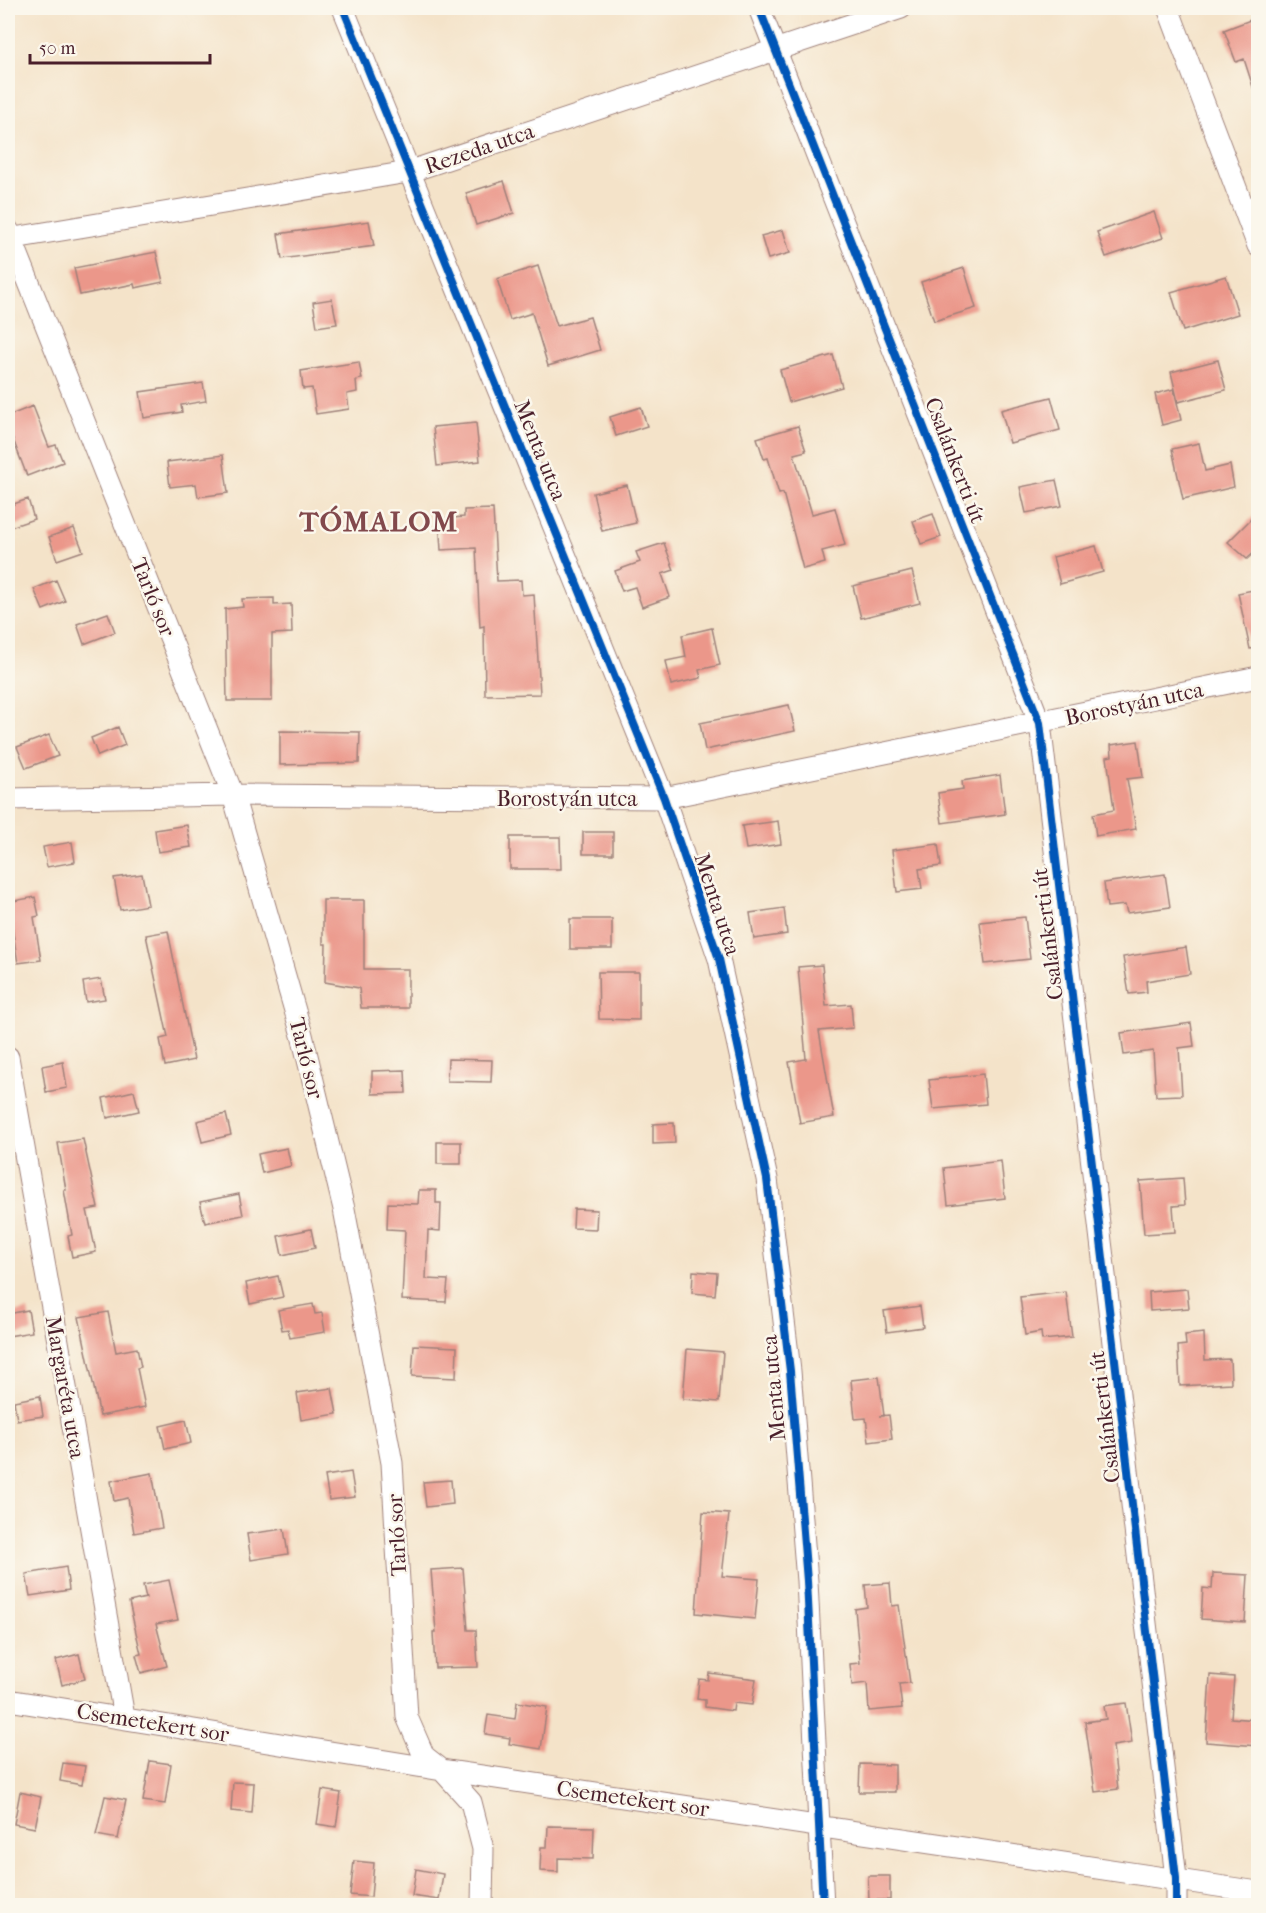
<svg xmlns="http://www.w3.org/2000/svg" width="1266" height="1913" viewBox="0 0 1266 1913" font-family="'IM FELL French Canon',serif">
	<style>
		.building { fill: #eb978a }
		.lines { fill: none; stroke-linecap: round; stroke-linejoin: round }
		.street-casing { stroke: #9f817a; stroke-width: 23 }
		.street { stroke: #fff; stroke-width: 21 }
		.cycleway-casing { stroke: #fbf7ec; stroke-width: 11 }
		.cycleway { stroke: #0057b8; stroke-width: 8 }
		.labels { text-anchor: middle; stroke-width: 5; stroke-linejoin: round; paint-order: stroke }
		.street-label { font-size: 22px; fill: #4a1f2b; stroke: #fbf7ec }
		.district-label { font-size: 28px; font-weight: bold; letter-spacing: 1.5px; fill: #82494c; stroke: #fbf7ec }
	</style>
	<rect width="100%" height="100%" fill="#fbf7ec"/>
	<filter id="ink" filterUnits="userSpaceOnUse"><feTurbulence type="fractalNoise" baseFrequency=".0167" numOctaves="2"/><feDisplacementMap in="SourceGraphic" scale="12" xChannelSelector="R" yChannelSelector="G"/><feConvolveMatrix kernelMatrix="1 2 1 2 8 2 1 2 1" color-interpolation-filters="sRGB"/></filter>
	<filter id="wash" filterUnits="userSpaceOnUse"><feTurbulence type="fractalNoise" baseFrequency=".008" numOctaves="4" result="noise"/><feDisplacementMap in="SourceGraphic" scale="24" xChannelSelector="R" yChannelSelector="G"/><feGaussianBlur stdDeviation="1.35" result="paint"/><feColorMatrix in="noise" values="0 0 0 0 0 0 0 0 0 0 0 0 0 0 0 0 0 1.4 0 .05"/><feComposite in="paint" operator="in"/></filter>
	<g filter="url(#wash)">
		<rect width="100%" height="100%" fill="#f4e3c9"/>
		<g id="blocks">
			<path class="building" d="M1258,17V92L1255,93L1244,59L1236,62L1224,30Z
				M504,181L514,213L476,225L466,193Z
				M1154,212L1163,238L1106,257L1097,232Z
				M369,221L374,246L282,259L278,234Z
				M783,230L790,253L768,259L761,236Z
				M156,252L163,282L135,288L134,284L80,295L74,268Z
				M538,266L557,326L590,317L600,350L548,366L532,313L510,320L497,279Z
				M964,268L976,308L934,321L921,282Z
				M1226,276L1238,314L1183,331L1171,292Z
				M332,299L337,324L317,327L313,302Z
				M833,355L842,387L789,402L780,370Z
				M1218,360L1226,390L1178,402L1171,372Z
				M359,362L362,379L356,380L357,392L347,394L349,409L316,414L312,388L303,389L301,371Z
				M203,383L206,401L181,405L182,412L144,418L140,392Z
				M1174,389L1181,420L1162,425L1155,394Z
				M1051,397L1060,430L1010,443L1001,410Z
				M33,406L49,447L56,445L63,462L27,476L8,426V416Z
				M641,407L647,426L616,436L610,417Z
				M476,423L480,461L437,466L433,427Z
				M798,426L806,451L794,454L812,514L835,508L845,545L822,551L825,563L803,569L783,493L779,494L768,458L764,459L757,438Z
				M1199,443L1205,471L1230,465L1234,487L1183,499L1172,449Z
				M223,455L228,493L198,497L196,484L170,487L167,462Z
				M1056,480L1062,506L1026,513L1020,487Z
				M627,485L636,523L602,531L593,493Z
				M28,499L34,519L8,528V506Z
				M493,509L497,581L521,580L522,595L534,594L540,694L485,695L484,626L480,627L476,548L441,550L439,519L464,517V510Z
				M1258,512V549L1247,559L1228,542Z
				M933,514L941,537L921,544L913,521Z
				M74,528L83,551L57,560L49,537Z
				M664,543L674,570L662,574L670,597L642,607L635,587L622,591L615,571L640,562L636,552Z
				M1096,546L1103,572L1060,584L1053,557Z
				M912,571L920,603L861,618L853,586Z
				M56,580L65,601L43,610L34,589Z
				M1258,589V648L1250,649L1238,593Z
				M274,598V605L291,604L292,633L272,634V701H227L225,609L243,607L242,599Z
				M108,613L115,632L84,644L77,624Z
				M712,628L720,665L699,670L701,678L671,685L666,661L686,657L682,635Z
				M789,705L795,731L705,750L700,723Z
				M118,727L125,745L98,756L91,738Z
				M280,731L360,732L359,763L280,765Z
				M49,735L58,756L26,768L17,747Z
				M1138,741L1143,777L1127,779L1136,829L1096,836L1093,814L1114,810L1107,757L1112,756L1111,745Z
				M1000,775L1005,814L942,823L938,793L963,789L962,781Z
				M778,821L781,844L746,849L742,826Z
				M187,825L191,847L158,852L155,830Z
				M583,832H613V854H583Z
				M510,837H560L561,869H510Z
				M72,842L75,862L47,867L43,847Z
				M938,844L941,866L919,869L922,889L897,892L892,850Z
				M142,874L148,905L120,910L114,878Z
				M1165,874L1170,907L1127,913L1125,905L1107,907L1104,883Z
				M35,897L39,916L34,917L41,960L18,963L11,921L8,922V902Z
				M323,900H364V969H408V1008H361L359,988L325,982L326,944H323Z
				M784,908L787,934L754,939L750,913Z
				M1025,917L1030,959L985,964L980,922Z
				M570,919H612V949H570Z
				M168,931L194,1060L165,1066L160,1039L168,1037L146,935Z
				M1186,947L1190,974L1146,981L1147,992L1129,994L1123,957Z
				M822,965L826,1006L851,1004L853,1028L819,1031L834,1117L800,1123L789,1062L806,1059L798,967Z
				M598,972H639V1020L599,1019Z
				M101,979L105,999L86,1002L83,982Z
				M1191,1023L1194,1046L1179,1048L1182,1095L1156,1096L1153,1051L1124,1055L1121,1033Z
				M448,1059L492,1060L491,1082L447,1081Z
				M63,1062L67,1088L46,1092L42,1066Z
				M405,1070L406,1093L372,1094V1071Z
				M983,1074L986,1104L933,1109L929,1080Z
				M134,1091L139,1111L107,1118L103,1098Z
				M226,1114L231,1135L202,1142L197,1121Z
				M674,1123L675,1143L653,1144V1124Z
				M83,1139L98,1208L87,1210L96,1252L72,1257L68,1236L72,1235L64,1190H66L58,1143Z
				M437,1142H461V1164H437Z
				M287,1148L291,1166L262,1173L258,1154Z
				M1001,1161L1005,1198L948,1205L944,1168Z
				M1183,1178L1185,1205L1173,1206L1175,1232L1144,1234L1140,1181Z
				M419,1190H436V1203H441L440,1231L428,1230L426,1279L448,1280L446,1302L402,1300L405,1230L387,1229L388,1203L418,1204Z
				M239,1194L243,1215L205,1223L200,1202Z
				M574,1209L597,1210L596,1229L573,1228Z
				M311,1229L315,1248L282,1255L278,1236Z
				M693,1271L717,1273L715,1295L692,1293Z
				M278,1276L283,1297L250,1304L246,1283Z
				M1187,1289L1189,1308L1150,1311L1149,1292Z
				M1066,1292L1072,1337L1042,1340L1041,1332L1025,1335L1020,1297Z
				M313,1304L315,1314L322,1313L325,1332L290,1338L288,1329L282,1330L278,1310Z
				M920,1306L923,1327L887,1332L884,1311Z
				M28,1310L32,1332L8,1336V1314Z
				M108,1312L116,1352L137,1348L141,1367L137,1368L145,1407L100,1416L79,1317Z
				M1204,1333L1205,1360L1230,1359L1231,1383L1180,1386L1178,1346L1186,1345L1185,1335Z
				M414,1345L457,1347L456,1378L412,1376Z
				M687,1349L723,1352L719,1402L683,1399Z
				M879,1377L884,1416H879L889,1415L892,1439L869,1442L866,1418L855,1419L851,1380Z
				M332,1388L337,1414L301,1420L297,1393Z
				M40,1396L43,1416L17,1420L14,1401Z
				M186,1420L191,1443L165,1449L160,1426Z
				M351,1472L355,1497L329,1500L325,1476Z
				M152,1473L162,1528L134,1533L128,1498L114,1501L111,1481Z
				M451,1480L453,1504L426,1507L423,1482Z
				M703,1512L729,1514L722,1576L759,1579L755,1619L696,1613Z
				M284,1529L288,1554L251,1560L247,1534Z
				M66,1567L69,1590L30,1596L26,1574Z
				M463,1568L468,1630H476L478,1667L435,1668L433,1632H436L431,1570Z
				M1213,1573L1248,1575L1245,1622L1201,1619L1203,1588L1212,1589Z
				M169,1580L178,1620L156,1624L167,1666L141,1673L136,1655L141,1654L129,1602L146,1598L143,1585Z
				M890,1583L892,1606L899,1605L910,1683L899,1684L902,1708L869,1711L867,1683L852,1685L850,1664L860,1663L855,1609L867,1607L865,1585Z
				M79,1654L85,1679L62,1685L56,1660Z
				M709,1673L756,1679L752,1705L734,1703L733,1711L705,1707V1700L697,1699L699,1679L708,1680Z
				M1210,1675L1234,1677L1231,1718L1258,1720V1746L1206,1742Z
				M517,1702L547,1707L541,1749L509,1744L510,1738L485,1734L488,1715L515,1719Z
				M1126,1703L1132,1743L1113,1746L1118,1789L1095,1792L1085,1722L1106,1719L1104,1706Z
				M150,1761L171,1764L165,1804L143,1801Z
				M63,1763L85,1766L82,1785L60,1781Z
				M860,1764L895,1765V1792H859Z
				M233,1782L254,1783L252,1813L231,1811Z
				M322,1790L341,1793L336,1827L317,1824Z
				M20,1792L41,1797L35,1828L14,1824Z
				M105,1796L126,1800L118,1839L96,1835Z
				M548,1826L594,1827L593,1859L558,1858V1872L540,1871L541,1847H547Z
				M354,1861L374,1863L371,1897L350,1895Z
				M416,1869L443,1874L439,1900L412,1896Z
				M868,1876H890V1900H869Z"/>
		</g>
	</g>
	<g filter="url(#ink)">
		<use href="#blocks" fill-opacity="0" stroke="#9f817a" stroke-width="1.5"/>
		<g class="lines">
			<g class="street-casing">
				<path id="street" d="M343,8L664,798L719,959L767,1179L790,1371L807,1581L823,1906
					M759,8L1040,723L1176,1878V1906
					M1168,8L1258,246
					M8,230L233,795L302,1035L344,1209L392,1463L407,1717L424,1756L442,1770L471,1802L483,1849L482,1906
					M8,239L408,172L901,8
					M8,799L233,795L664,798L1258,677
					M8,1057L124,1717
					M8,1700L442,1770L1258,1892"/>
			</g>
			<use href="#street" class="street"/>
			<g class="cycleway-casing">
				<path id="cycleway" d="M343,8L664,798L719,959L767,1179L790,1371L807,1581L823,1906
					M759,8L1040,723L1176,1878V1906"/>
			</g>
			<use href="#cycleway" class="cycleway"/>
		</g>
	</g>
	<g class="labels">
		<g class="street-label">
			<text transform="translate(479 148) rotate(-19)" y="8">Rezeda utca</text>
			<text transform="translate(541 450) rotate(68)" y="8">Menta utca</text>
			<text transform="translate(956 460) rotate(69)" y="8">Csalánkerti út</text>
			<text transform="translate(154 597) rotate(68)" y="8">Tarló sor</text>
			<text transform="translate(1134 703) rotate(-12)" y="8">Borostyán utca</text>
			<text x="567" y="806">Borostyán utca</text>
			<text transform="translate(718 904) rotate(72)" y="8">Menta utca</text>
			<text transform="translate(1047 934) rotate(-97)" y="8">Csalánkerti út</text>
			<text transform="translate(307 1058) rotate(76)" y="8">Tarló sor</text>
			<text transform="translate(66 1387) rotate(80)" y="8">Margaréta utca</text>
			<text transform="translate(773 1388) rotate(-95)" y="8">Menta utca</text>
			<text transform="translate(1104 1417) rotate(-97)" y="8">Csalánkerti út</text>
			<text transform="translate(396 1535) rotate(-93)" y="8">Tarló sor</text>
			<text transform="translate(153 1722) rotate(9)" y="8">Csemetekert sor</text>
			<text transform="translate(633 1798) rotate(8)" y="8">Csemetekert sor</text>
		</g>
		<g class="district-label">
			<text x="379" y="531">TÓMALOM</text>
		</g>
	</g>
	<rect width="1266" height="1913" fill="none" stroke="#fbf7ec" stroke-width="30"/>
	<path d="M30 54v9h180v-9" fill="none" stroke="#4a1f2b" stroke-width="3"/>
	<text x="39" y="54" font-size="18" fill="#4a1f2b" stroke="#fbf7ec" stroke-width="4.5" paint-order="stroke">50 m</text>
</svg>
